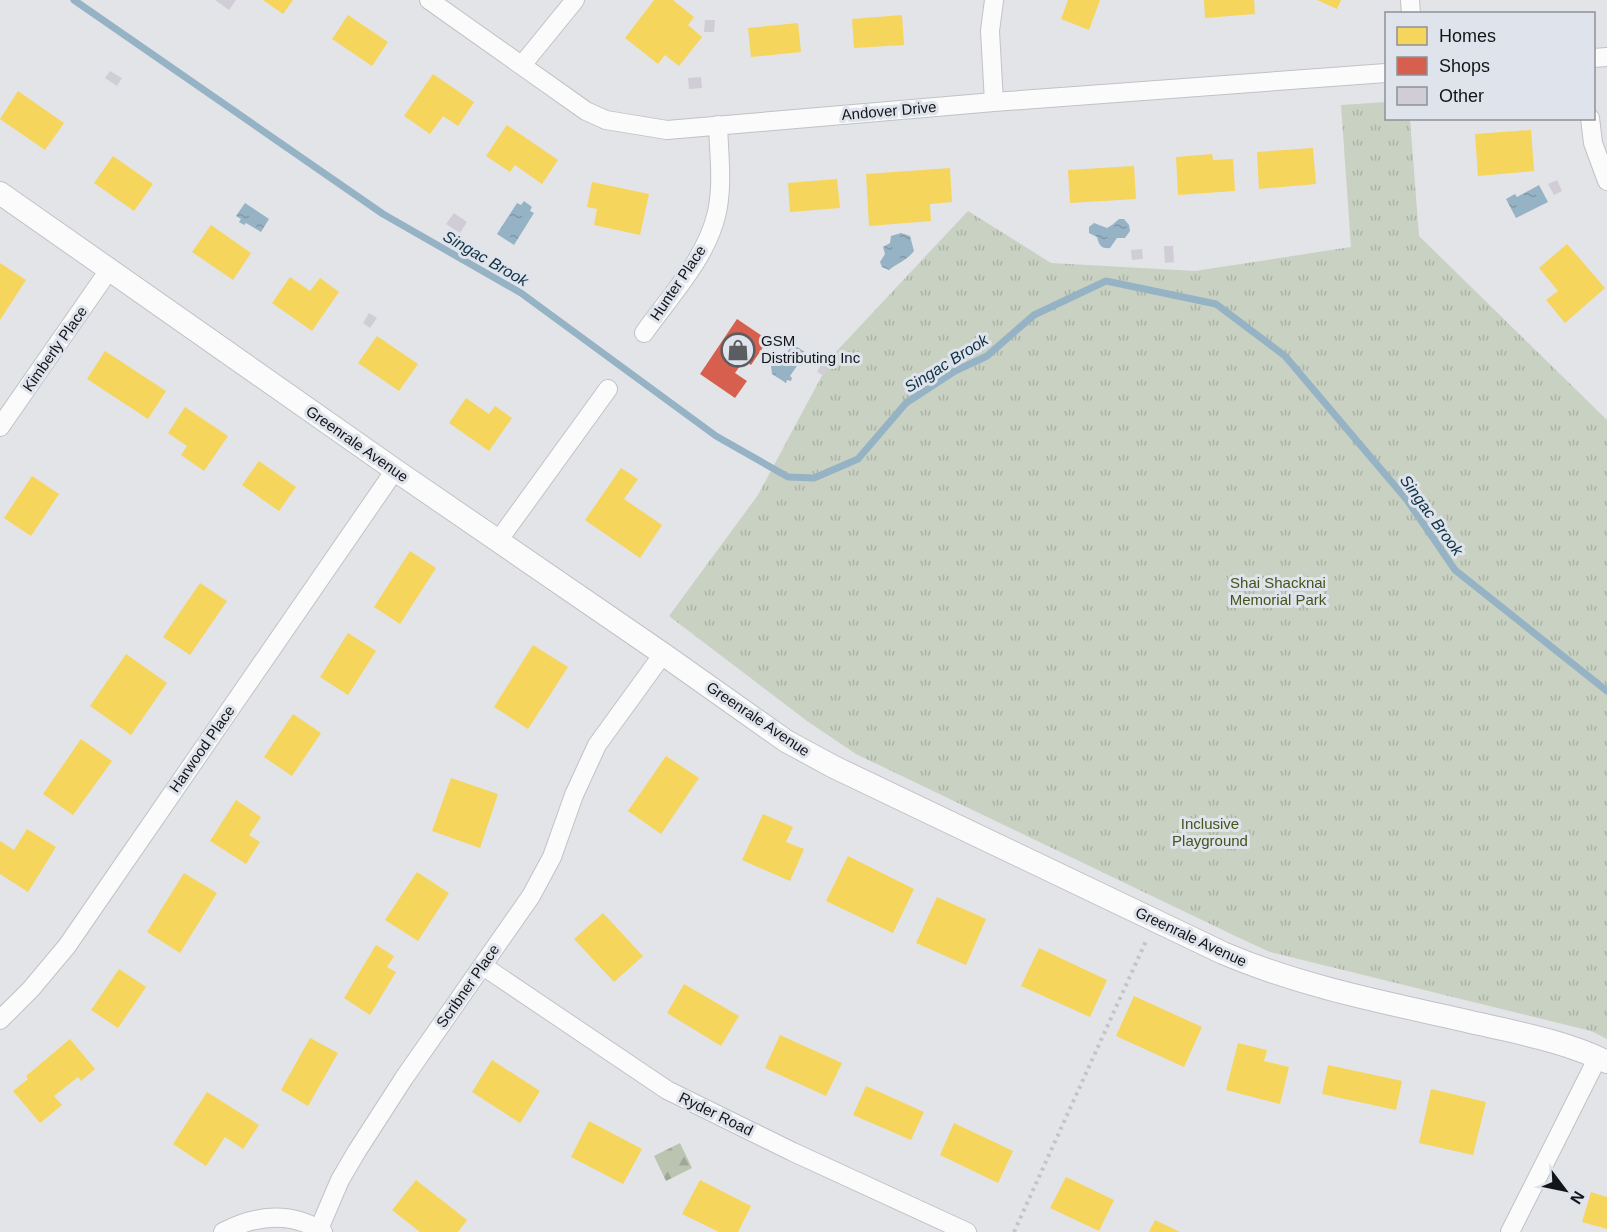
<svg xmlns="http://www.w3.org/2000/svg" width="1607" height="1232" viewBox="0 0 1607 1232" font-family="Arial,sans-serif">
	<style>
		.forest { fill: url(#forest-firs) }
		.park { fill: url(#park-tufts) }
		.water { fill: url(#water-ripples) }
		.homes { fill: #f6d55c }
		.shops { fill: #d6604d }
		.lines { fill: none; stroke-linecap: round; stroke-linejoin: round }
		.stream { stroke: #96b2c5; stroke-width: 7 }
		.building { fill: #d0cdd6 }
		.minor-casing { stroke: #c1c2c5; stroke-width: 20 }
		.tertiary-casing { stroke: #c1c2c5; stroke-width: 24 }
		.path { stroke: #c3c4c5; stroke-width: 4; stroke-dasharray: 3 4.5; stroke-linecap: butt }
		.minor { stroke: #fbfbfc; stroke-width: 18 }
		.tertiary { stroke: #fbfbfc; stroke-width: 22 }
		.labels { text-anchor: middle; stroke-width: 6; stroke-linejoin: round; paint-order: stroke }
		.street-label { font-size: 15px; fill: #141518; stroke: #dfe3eb }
		.poi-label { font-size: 15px; fill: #141518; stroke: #dfe3eb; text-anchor: start }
		.park-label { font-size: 15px; fill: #43551a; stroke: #dfe3eb }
		.water-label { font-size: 16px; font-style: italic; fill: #0d3043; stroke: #dfe3eb }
	</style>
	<defs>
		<pattern id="forest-firs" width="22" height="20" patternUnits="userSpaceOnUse" patternTransform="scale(1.5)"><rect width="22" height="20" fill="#bac4b0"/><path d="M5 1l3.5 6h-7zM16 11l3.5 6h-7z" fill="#9fa897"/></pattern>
		<pattern id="park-tufts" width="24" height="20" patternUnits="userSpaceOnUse" patternTransform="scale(1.5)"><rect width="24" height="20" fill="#c9d1c2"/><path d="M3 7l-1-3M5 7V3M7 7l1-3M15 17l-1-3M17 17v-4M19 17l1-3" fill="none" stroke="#acb3a6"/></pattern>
		<pattern id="water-ripples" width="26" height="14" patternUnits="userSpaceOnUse" patternTransform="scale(1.5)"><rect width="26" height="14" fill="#96b2c5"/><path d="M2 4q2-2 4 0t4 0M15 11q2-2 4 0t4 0" fill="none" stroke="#8098a8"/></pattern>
	</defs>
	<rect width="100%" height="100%" fill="#e2e4e8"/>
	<path class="forest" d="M680,1143L692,1168L666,1181L654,1156Z"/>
	<path class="park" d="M1386,102V118L1410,119L1419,236L1607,420V1039L1591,1031L1270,952L1250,943L856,754L807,721L669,616L758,495L833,355L968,211L1051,263L1195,271L1351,247L1341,105Z"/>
	<path class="water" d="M1539,185L1548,202L1516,218L1506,199L1515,194L1517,197Z
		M524,201L532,207L530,211L534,213L514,245L497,234L517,203L521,205Z
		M245,203L269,219L261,232L246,223L244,225L239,222L241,219L236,216Z
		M1119,219H1124L1129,225L1130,231L1125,238H1117L1110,248C1101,249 1099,245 1097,237L1089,233V227L1094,223L1107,228L1112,225Z
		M901,233L910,236L914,251C907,260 898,263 889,270L882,267L880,262L885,254L883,247L890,243L891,236Z
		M793,344L806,353L790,376L792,378L791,381L787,380L786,383L772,374L771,366L778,365Z"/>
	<path class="homes" d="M263,0H293L283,14Z
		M654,0H673L694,17L688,25L702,37L679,66L665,55L658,64L625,38Z
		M1068,0H1100L1089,30L1061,19Z
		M1204,0H1254L1255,14L1205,18Z
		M1317,0H1341L1337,9Z
		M348,15L388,42L372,66L332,39Z
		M902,15L904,45L854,48L852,19Z
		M798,23L801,52L751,57L748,28Z
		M433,74L474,102L458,126L443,116L430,134L404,116Z
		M18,91L64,123L45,150L0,119Z
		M507,125L558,160L542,184L515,165L510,172L486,156Z
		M1531,130L1534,171L1478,176L1475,134Z
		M1313,148L1316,184L1259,189L1257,152Z
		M1212,154L1213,160L1233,159L1235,191L1178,195L1176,157Z
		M113,156L153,184L134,211L94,183Z
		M1134,166L1136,199L1070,203L1068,170Z
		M950,168L952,202L930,204L931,221L869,226L866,174Z
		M837,179L840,208L790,212L788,183Z
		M592,182L649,194L640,235L594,225L597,209L587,207Z
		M211,225L251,253L233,280L192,252Z
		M1567,244L1605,288L1565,323L1546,300L1558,291L1539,268Z
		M0,263L26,280L0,320Z
		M290,277L310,291L320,278L339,292L312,331L272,303Z
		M377,336L418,364L399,391L358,363Z
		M105,351L166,391L148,419L87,379Z
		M466,398L489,414L495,406L512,418L489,451L449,423Z
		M185,407L228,436L204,471L181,455L187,446L168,433Z
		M259,461L296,487L279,511L242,485Z
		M621,468L638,479L624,499L662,525L640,558L585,520Z
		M32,476L59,494L31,536L4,518Z
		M410,551L436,568L400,624L374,607Z
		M200,583L227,601L190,655L163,637Z
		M348,633L376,651L348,695L320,677Z
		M533,645L568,667L528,729L494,707Z
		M126,654L167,683L131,735L90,706Z
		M293,714L321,733L292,776L264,757Z
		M81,739L112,761L73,815L43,794Z
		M666,756L699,778L661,834L628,811Z
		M451,778L498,794L480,848L432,831Z
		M236,800L261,817L249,835L260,842L246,864L210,841Z
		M763,814L793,827L786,842L804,849L790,881L742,860Z
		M27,829L56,847L28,892L0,874V841L14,850Z
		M848,856L914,889L893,933L826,901Z
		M417,872L449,893L418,941L385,920Z
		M184,873L217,893L180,953L147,932Z
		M937,897L986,919L966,965L916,943Z
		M603,913L643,956L614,982L574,939Z
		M376,945L394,956L387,967L396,972L370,1015L344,998Z
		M1039,948L1107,980L1090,1017L1021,986Z
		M119,969L146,987L118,1028L91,1010Z
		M684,984L739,1016L721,1046L667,1013Z
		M1134,996L1202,1027L1184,1067L1116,1036Z
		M780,1035L842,1063L826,1096L765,1068Z
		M310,1038L338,1053L308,1106L281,1090Z
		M70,1039L95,1069L81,1081L78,1077L54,1096L62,1105L40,1123L13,1091L28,1079L26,1076Z
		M1238,1043L1267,1050L1264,1061L1289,1067L1280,1104L1226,1090Z
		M492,1060L540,1091L520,1123L472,1092Z
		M1328,1065L1402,1081L1396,1110L1322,1094Z
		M866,1086L924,1112L911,1140L853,1115Z
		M1431,1089L1486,1102L1473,1155L1419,1143Z
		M207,1092L259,1125L243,1149L225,1137L206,1166L173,1144Z
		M589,1121L642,1149L623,1184L571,1157Z
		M954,1123L1013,1151L998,1183L940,1155Z
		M1066,1177L1114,1200L1099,1231L1050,1208Z
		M416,1180L467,1220L458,1232H420L392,1210Z
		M700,1180L751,1206L738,1232H719L682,1214Z
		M1591,1192L1607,1197V1229L1582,1222Z
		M1155,1220L1180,1232H1149Z"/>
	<path class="shops" d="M737,319L768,340L751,365L744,360L735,373L747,381L735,398L700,374Z"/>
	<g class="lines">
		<path class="stream" d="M74,0L383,214L521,293L716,436L788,477L814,478L858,459L906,403L955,371L987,356L1034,315L1106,281L1216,304L1285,356L1407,500L1455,570L1607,691"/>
	</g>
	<path class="building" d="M215,0H236L229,10Z
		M705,20H715L714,32H704Z
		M110,71L122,78L117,86L105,78Z
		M701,77L702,88L689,89L688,78Z
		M1557,180L1562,191L1554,195L1548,184Z
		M454,213L467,222L460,233L446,224Z
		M1164,246H1173L1174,262L1165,263Z
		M1142,249L1143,259L1132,260L1131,250Z
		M369,313L377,318L370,328L363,323Z
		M823,361L830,364L824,376L817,372Z"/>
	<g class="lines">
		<g class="minor-casing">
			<path id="minor" d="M429,0L586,111L606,120L667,130L994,102L1386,73
				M994,0L990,31L994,102
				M1410,0L1411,14
				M1594,58L1607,57
				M522,65L575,0
				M1590,118L1593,143L1607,181
				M644,333C670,296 707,258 717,212C723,184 719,154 718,125
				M0,427L109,270
				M498,541L608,389
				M483,966L667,1090L793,1152L967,1232
				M0,1020L31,989L67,946L395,470
				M319,1229L340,1180L357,1151L404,1078L531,896L552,857L574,795L597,745L663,654
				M223,1232C256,1215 291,1211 323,1232
				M1510,1232L1598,1057"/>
		</g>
		<g class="tertiary-casing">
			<path id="tertiary" d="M0,193L395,470L663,654L786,741L834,767L1223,953C1305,988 1393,1004 1480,1024C1523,1034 1567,1042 1607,1062"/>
		</g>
		<path class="path" d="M1014,1232L1146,941"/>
		<use href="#minor" class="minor"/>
		<use href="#tertiary" class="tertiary"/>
	</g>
	<defs>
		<g id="shop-ring" transform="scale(1.725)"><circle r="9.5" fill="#dfe3eb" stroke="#5c5d61" stroke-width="1.5"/><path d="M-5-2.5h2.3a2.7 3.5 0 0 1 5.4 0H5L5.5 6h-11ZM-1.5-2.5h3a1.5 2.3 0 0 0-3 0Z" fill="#5c5d61"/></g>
	</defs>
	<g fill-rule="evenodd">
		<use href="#shop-ring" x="738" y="350"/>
	</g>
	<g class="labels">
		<g class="street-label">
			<text transform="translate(889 111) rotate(-5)" y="5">Andover Drive</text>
			<text transform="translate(678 283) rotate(-56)" y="5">Hunter Place</text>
			<text transform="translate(55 349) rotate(-55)" y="5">Kimberly Place</text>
			<text transform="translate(357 444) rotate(35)" y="5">Greenrale Avenue</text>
			<text transform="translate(758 719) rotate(34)" y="5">Greenrale Avenue</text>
			<text transform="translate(202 749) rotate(-55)" y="5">Harwood Place</text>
			<text transform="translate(1191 937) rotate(25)" y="5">Greenrale Avenue</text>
			<text transform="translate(468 986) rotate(-55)" y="5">Scribner Place</text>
			<text transform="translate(716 1114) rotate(26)" y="5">Ryder Road</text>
		</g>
		<g class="poi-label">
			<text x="761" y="346">GSM<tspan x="761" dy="17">Distributing Inc</tspan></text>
		</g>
		<g class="park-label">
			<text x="1278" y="588">Shai Shacknai<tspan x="1278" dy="17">Memorial Park</tspan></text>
			<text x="1210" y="829">Inclusive<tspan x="1210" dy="17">Playground</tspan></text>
		</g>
		<g class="water-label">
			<text transform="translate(486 258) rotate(30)" y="6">Singac Brook</text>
			<text transform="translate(946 363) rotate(-32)" y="6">Singac Brook</text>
			<text transform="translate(1432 515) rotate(54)" y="6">Singac Brook</text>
		</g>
	</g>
	<rect x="1385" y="12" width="210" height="108" fill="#dfe3eb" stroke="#8e9197" stroke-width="1.5"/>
	<rect x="1397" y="27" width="30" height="18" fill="#f6d55c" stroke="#8e9197" stroke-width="1.5"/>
	<text x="1439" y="42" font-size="18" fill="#141518">Homes</text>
	<rect x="1397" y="57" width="30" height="18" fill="#d6604d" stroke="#8e9197" stroke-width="1.5"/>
	<text x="1439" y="72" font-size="18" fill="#141518">Shops</text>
	<rect x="1397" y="87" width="30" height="18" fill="#d0cdd6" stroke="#8e9197" stroke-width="1.5"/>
	<text x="1439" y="102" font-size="18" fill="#141518">Other</text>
	<g transform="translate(1565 1190) rotate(122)" stroke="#dfe3eb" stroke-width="4.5" paint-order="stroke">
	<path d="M0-4.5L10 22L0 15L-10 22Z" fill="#141518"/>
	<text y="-9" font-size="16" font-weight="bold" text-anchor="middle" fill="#141518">N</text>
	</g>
</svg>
